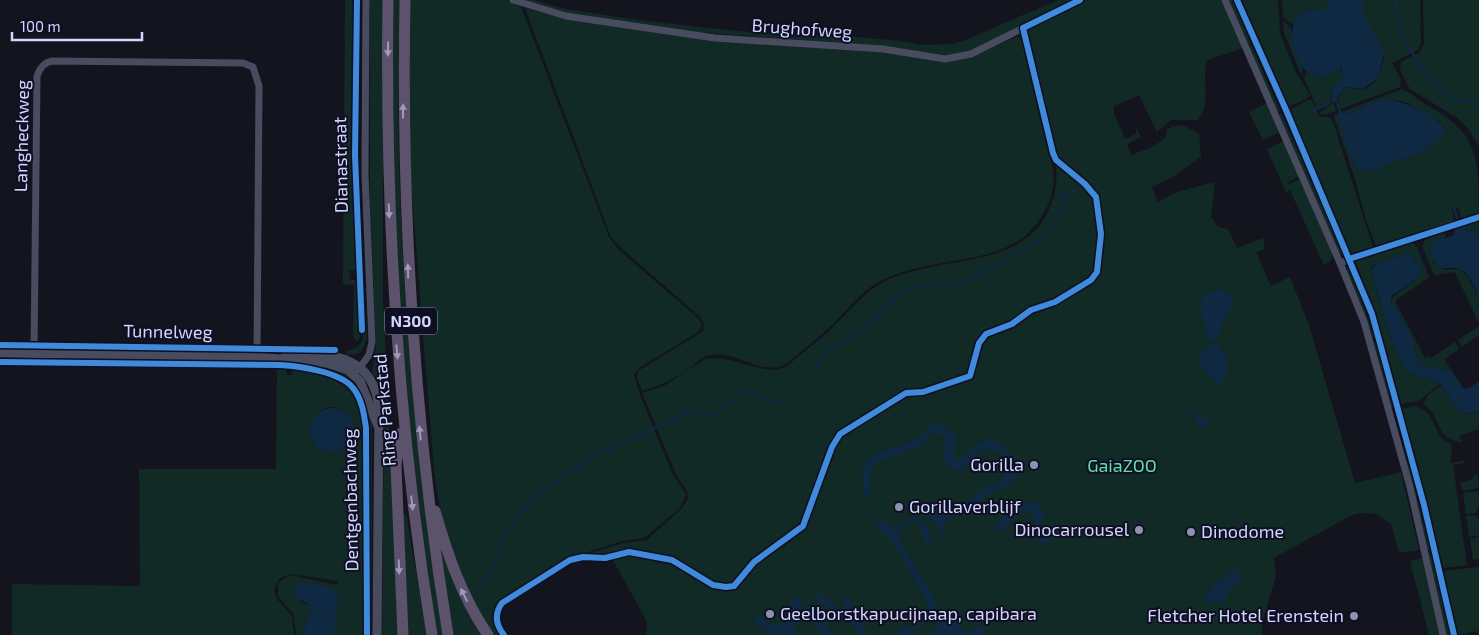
<svg xmlns="http://www.w3.org/2000/svg" width="1479" height="635" viewBox="0 0 1479 635" font-family="'Exo 2',sans-serif">
	<style>
		.green { fill: #122a26; fill-rule: evenodd }
		.water { fill: #0e2941 }
		.lines { fill: none; stroke-linecap: round; stroke-linejoin: round }
		.stream { stroke: #0e2941; stroke-width: 2.5 }
		.minor { stroke: #494b5f; stroke-width: 7 }
		.tertiary { stroke: #494b5f; stroke-width: 9 }
		.trunk { stroke: #5c526b; stroke-width: 11 }
		.cycleway-casing { stroke: #0f0f23; stroke-width: 9 }
		.cycleway { stroke: #408adc; stroke-width: 6 }
		.oneway { fill: #9d9abc }
		.poi-dot { fill: #9091b0; stroke: #0f0f23; stroke-width: 2 }
		.labels { text-anchor: middle; stroke-width: 4; stroke-linejoin: round; paint-order: stroke }
		.shield { fill: #0f0f23; stroke: #989abc; stroke-width: 1 }
		.shield-label { font-size: 16px; font-weight: bold; fill: #d2d5fe }
		.street-label { font-size: 18px; fill: #d2d5fe; stroke: #0f0f23 }
		.poi-label { font-size: 18px; fill: #d2d5fe; stroke: #0f0f23; text-anchor: end }
		.park-label { font-size: 18px; fill: #60dca6; stroke: #0f0f23 }
	</style>
	<rect width="100%" height="100%" fill="#14141e"/>
	<path class="green" d="M345,0H355L353,130L357,270L349,271L350,280H357L360,337L357,342L353,336L354,285L343,284Z
		M370,0H383V300L400,635H382L384,412L381,392L372,372L376,345L370,205Z
		M393,0H400C392,214 412,423 443,635H436L410,447L393,198Z
		M410,0H506L521,7L609,237L619,250L698,318L702,324L698,332L639,368L634,375L640,395L673,475L686,494L680,508L644,538L622,541L570,558L506,596C493,607 492,622 501,635H492L465,588L443,530L434,471L410,171Z
		M520,0H534L566,9L624,18L707,28L759,33L857,37L901,41L922,45L953,44L965,40L1058,0H1074L974,50L949,56L890,47L698,32L563,12Z
		M1086,0H1221L1243,48L1207,60C1201,80 1212,103 1198,120H1171L1157,132L1139,95L1114,106V114L1125,139L1136,134V128L1141,137L1127,144L1131,155L1153,147L1166,137L1167,129C1184,121 1184,127 1199,133L1201,157L1174,176L1152,187L1158,202L1177,192L1215,182L1211,217L1218,227L1228,229L1237,248L1263,238L1265,249L1256,252L1271,286L1290,277L1309,325L1355,483L1401,472L1419,550L1399,553L1391,524L1376,514L1361,513L1352,515L1274,558L1276,576L1262,623V635H646L647,622L613,560L629,555L669,562L706,586L718,589H734L753,566L791,541L807,526L835,447L842,436L904,397L921,396L970,379L975,374L980,349L987,337L1011,327L1031,313L1054,305L1092,282L1099,275L1103,242L1100,202L1092,187L1062,161L1055,151L1027,33L1032,26Z
		M1228,0H1232L1251,44L1248,46Z
		M1241,0H1278L1280,33L1296,73L1310,95L1306,99L1288,107Z
		M1282,0H1328V7C1318,12 1308,11 1298,15L1293,24L1283,17Z
		M1363,0H1420L1421,43L1418,50L1392,63L1401,80L1400,87L1340,109L1338,98L1346,87L1361,90L1369,87L1378,78L1384,59L1382,47L1363,14Z
		M1423,0H1479V146L1467,127L1456,117L1410,89L1400,70L1401,62L1419,53L1424,44Z
		M525,8L562,18L724,41L887,53L941,62L970,58L1018,36L1022,41L1048,153C1055,168 1055,184 1050,200C1021,276 933,249 875,284C859,294 847,310 834,323C823,334 811,343 799,353C794,357 788,364 781,366C758,374 735,350 711,355C702,356 696,364 689,369C674,379 659,386 642,391L637,378L638,371L699,334L703,331L704,323L699,316L621,248L611,237Z
		M1283,21L1291,28L1300,64L1303,67L1301,75L1284,33Z
		M1252,46L1280,111L1277,112L1249,47Z
		M1340,67L1343,78L1333,88L1329,101L1317,108L1304,78L1307,70C1318,80 1329,75 1340,67Z
		M1402,89C1411,92 1417,100 1425,104C1479,133 1479,156 1479,216L1461,220L1459,209L1455,206L1452,207L1454,222L1376,246L1367,223L1354,176L1334,117L1338,113L1356,167L1366,170L1373,169L1376,173L1379,167L1421,153L1446,129L1439,121L1405,102L1385,98L1347,114L1342,112Z
		M1308,100H1312L1319,116L1331,118L1333,122L1373,247L1352,253L1349,249L1289,110Z
		M1334,102L1336,111L1324,115L1319,113Z
		M1267,103L1279,130L1278,133L1263,140L1249,112Z
		M1281,113L1343,254V255L1339,253L1279,114Z
		M1281,142H1284L1299,176L1288,182L1289,184L1300,179L1333,255L1331,260L1324,265L1290,190L1286,192L1267,149Z
		M1056,164C1068,174 1082,182 1091,195C1102,210 1099,256 1093,274L1054,299L1032,307L1008,323L983,333L976,345L968,374L922,389L904,390L837,433L829,447L802,521L792,532L752,560L733,583L722,584L710,581L669,556L627,550L607,556L587,554L623,543L647,540L681,509L688,499L687,491L676,474L642,393L664,386L705,359C732,354 762,376 783,368C790,365 795,359 801,354C814,344 827,334 838,322C851,309 862,296 877,286C938,248 1039,280 1056,186C1057,179 1056,171 1056,164Z
		M1479,219V233L1465,229L1463,223Z
		M1444,230L1446,237L1437,240L1433,262L1444,270L1459,269L1467,275L1479,297V324L1455,272L1434,275L1422,246L1427,237Z
		M1407,244H1414L1417,247L1429,277L1395,301L1425,358L1429,356L1431,358L1455,342L1459,349L1444,359L1452,371L1427,367L1420,363L1415,353L1414,342L1390,299L1420,277L1421,263L1415,262L1409,253L1372,266L1371,270C1378,294 1392,355 1409,371C1418,379 1430,376 1440,384L1418,401L1401,404L1379,324L1355,260Z
		M1349,266L1375,339L1371,340L1347,271Z
		M362,280H364L367,339L360,353L345,356L347,351L358,347L363,339Z
		M1479,326V335L1462,347L1458,340Z
		M1375,341L1393,407L1390,408L1372,342Z
		M277,367H286L287,375H292L293,367L340,380L353,391L361,409L365,441V635H334L337,595L296,596L303,603L310,605V614L302,635H297L293,614L278,596V583L290,575L337,585L338,581L290,574L280,578L274,589L277,599L292,616L294,635H12V584L140,586L139,469H276ZM330,407C358,408 359,448 333,452L313,442L310,435L312,420L323,409Z
		M339,372C360,376 369,408 372,427V635H370L368,426L359,393Z
		M1442,385L1460,412L1472,414L1479,411V429L1461,435L1459,437L1463,442C1433,441 1443,416 1423,404L1428,395Z
		M1416,406L1429,414L1441,438L1450,444L1452,448L1450,463L1464,461V463L1453,465L1467,565L1443,568L1402,409Z
		M1408,462L1430,550L1427,551L1405,463Z
		M1477,473L1479,488L1462,491L1461,483L1470,480Z
		M1479,491V505L1476,513L1466,514L1463,493Z
		M402,513L406,514L427,635H406Z
		M1476,515L1479,519V535L1469,537L1466,516Z
		M1479,537V559L1473,560L1470,539Z
		M1431,552L1450,635H1446L1428,553Z
		M440,553H444L485,635H453Z
		M1422,558L1439,635H1429L1410,561Z
		M1479,567V635L1476,631L1458,635L1444,571Z"/>
	<path class="water" d="M1328,0H1363V14L1377,36L1384,53L1378,78L1363,89L1346,87L1334,102L1331,99L1333,88L1343,78L1341,67L1324,77C1315,76 1305,72 1300,64C1293,52 1288,26 1298,15C1308,8 1317,13 1328,7Z
		M1385,98C1403,102 1436,113 1446,130C1442,140 1428,146 1421,153L1379,167L1380,173H1376L1373,169L1360,170C1350,163 1340,126 1338,113L1342,112L1347,114Z
		M1463,223L1466,230L1479,233V297C1475,289 1471,276 1463,271C1448,261 1438,281 1429,248L1437,240L1454,235L1455,226Z
		M1409,253L1415,262L1421,263L1420,277L1391,296V302L1395,306L1414,342L1415,353L1420,363L1427,367L1452,371L1463,388H1469L1479,381V411C1455,420 1456,402 1443,387C1433,375 1419,380 1409,371C1392,356 1379,294 1371,270L1376,264Z
		M1220,290C1248,299 1226,309 1222,324C1220,330 1221,333 1217,339H1208C1204,332 1205,326 1203,319C1198,303 1200,292 1220,290Z
		M1212,344L1218,345L1227,357V375L1220,383L1217,384C1209,374 1196,368 1201,354C1203,348 1207,345 1212,344Z
		M1186,405L1197,415L1209,421L1207,425L1202,429Z
		M310 430a22 22 0 1 1 44 0a22 22 0 1 1-44 0Z
		M936,423L955,434V460H959C985,439 990,427 1016,460L1013,473L1016,477L1010,484L987,495L976,504L978,509L974,505L956,513L944,524L942,546L939,526L919,507L920,501L928,511L935,514L956,503L968,501L974,498L980,489L996,484L1005,475L1008,464L1000,452L983,450L963,469H950L944,461L946,436L931,433L921,446L874,464L869,473L871,494L869,496C864,494 864,489 863,484C857,438 917,457 928,425Z
		M1029,500L1040,505L1041,511L1044,512L1041,525L1045,533L1052,536L1049,542L1039,544V537L1031,510C1022,511 1010,519 1008,527L995,533L994,527L1001,518Z
		M917,516L923,523H926L933,541L926,544L916,520L896,532L915,568L934,597L936,606L929,618L914,633L915,635H897L903,625L912,630C921,625 927,614 927,603C917,581 904,558 890,539C885,533 877,532 877,522L882,520L893,528Z
		M1237,568L1243,579L1234,585L1224,602H1207L1202,599L1219,579L1225,577L1228,579V573Z
		M304,583L327,587L336,591L338,605L334,635H302L310,614V605C304,600 294,601 294,589L297,585Z
		M819,593H823L824,598L844,611L847,609L840,593C852,597 854,612 865,617L862,627L869,635H859L851,623L815,599Z
		M797,596L801,599L799,612L795,615L796,635C773,635 769,635 754,620L755,616L758,613C764,621 773,627 785,624L791,611L790,599Z
		M804,602L822,616L832,635H822L805,611Z
		M942,616C958,614 958,624 965,633L973,631L975,626L985,627L983,635H930L939,624Z"/>
	<g class="lines">
		<path class="stream" d="M1396,0V13L1404,40L1426,75L1454,99L1459,101H1470L1479,110
			M1336,100L1340,112
			M1309,112L1326,105L1334,99
			M1454,207L1459,224
			M816,370L828,351L866,329L903,291L918,285L960,284L1046,238L1052,231L1054,221L1064,207L1061,196L1075,191
			M479,588L489,572L508,529L536,495L561,479L567,472L576,469L602,451H610L615,446L690,412L716,414L745,391L763,395L768,401L780,400"/>
		<path class="minor" d="M513,0L566,16L715,38L883,49L945,59L971,54L1080,0
			M1225,0L1340,263L1364,322L1410,487L1443,635
			M1340,263L1453,224
			M34,353L37,76C40,68 44,62 53,61L243,63L253,67L259,86L257,357
			M358,370L369,355L372,342L365,174L366,0"/>
		<path class="tertiary" d="M0,353L257,357L326,363L348,370L360,381L378,426
			M286,354C330,354 374,353 379,409L377,635"/>
		<path class="trunk" d="M388,0C385,213 397,424 432,635
			M405,0C401,213 414,424 448,635
			M399,434L396,466L403,635
			M435,511C448,556 462,597 488,635"/>
		<g class="cycleway-casing">
			<path id="cycleway" d="M357,0L355,155L362,330
				M1237,0L1286,110L1372,314L1424,505L1454,635
				M1349,259L1479,217
				M0,345L335,350
				M0,362L280,365C299,366 341,372 353,388C362,399 364,414 366,428L367,635
				M504,635C496,625 494,614 502,603L570,560L583,557L605,558L629,552L672,560L713,585L726,587L734,586L754,562L803,526L832,447L840,434L906,393L923,392L970,376L979,343L986,334L1012,324L1031,310L1055,302L1091,280L1097,272L1101,234L1096,197L1085,184L1056,160L1053,153L1023,28L1080,0"/>
		</g>
		<use href="#cycleway" class="cycleway"/>
	</g>
	<defs><path id="oneway-solid" d="M-6-.8H1V-3.2L6.5 0L1 3.2V.8H-6Z" transform="scale(1.25)"/></defs>
	<g class="oneway">
		<use href="#oneway-solid" transform="translate(388 49) rotate(91)"/>
		<use href="#oneway-solid" transform="translate(403 111) rotate(-90)"/>
		<use href="#oneway-solid" transform="translate(389 211) rotate(88)"/>
		<use href="#oneway-solid" transform="translate(408 271) rotate(-92)"/>
		<use href="#oneway-solid" transform="translate(397 352) rotate(85)"/>
		<use href="#oneway-solid" transform="translate(420 433) rotate(-96)"/>
		<use href="#oneway-solid" transform="translate(412 503) rotate(83)"/>
		<use href="#oneway-solid" transform="translate(399 567) rotate(88)"/>
		<use href="#oneway-solid" transform="translate(464 595) rotate(-116)"/>
	</g>
	<g class="poi-dot">
		<circle cx="1034" cy="465" r="5"/>
		<circle cx="899" cy="507" r="5"/>
		<circle cx="1139" cy="530" r="5"/>
		<circle cx="1191" cy="532" r="5"/>
		<circle cx="770" cy="614" r="5"/>
		<circle cx="1354" cy="616" r="5"/>
	</g>
	<g class="labels">
		<rect class="shield" x="385" y="307.5" width="52" height="27" rx="4"/>
		<g class="shield-label">
			<text x="411" y="327">N300</text>
		</g>
		<g class="street-label">
			<text transform="translate(802 29) rotate(4)" y="6">Brughofweg</text>
			<text transform="translate(22 136) rotate(-89)" y="6">Langheckweg</text>
			<text transform="translate(341 165) rotate(-91)" y="6">Dianastraat</text>
			<text transform="translate(168 332) rotate(1)" y="6">Tunnelweg</text>
			<text transform="translate(385 410) rotate(-95)" y="6">Ring Parkstad</text>
			<text transform="translate(351 500) rotate(-91)" y="6">Dentgenbachweg</text>
		</g>
		<g class="poi-label">
			<text x="1024" y="471">Gorilla</text>
			<text x="909" y="513" text-anchor="start">Gorillaverblijf</text>
			<text x="1129" y="536">Dinocarrousel</text>
			<text x="1201" y="538" text-anchor="start">Dinodome</text>
			<text x="780" y="620" text-anchor="start">Geelborstkapucijnaap, capibara</text>
			<text x="1344" y="622">Fletcher Hotel Erenstein</text>
		</g>
		<g class="park-label">
			<text x="1122" y="472">GaiaZOO</text>
		</g>
	</g>
	<path d="M12 32v8h130v-8" fill="none" stroke="#d2d5fe" stroke-width="2.5"/>
	<text x="20" y="32" font-size="15" fill="#d2d5fe" stroke="#0f0f23" stroke-width="4" paint-order="stroke">100 m</text>
</svg>
